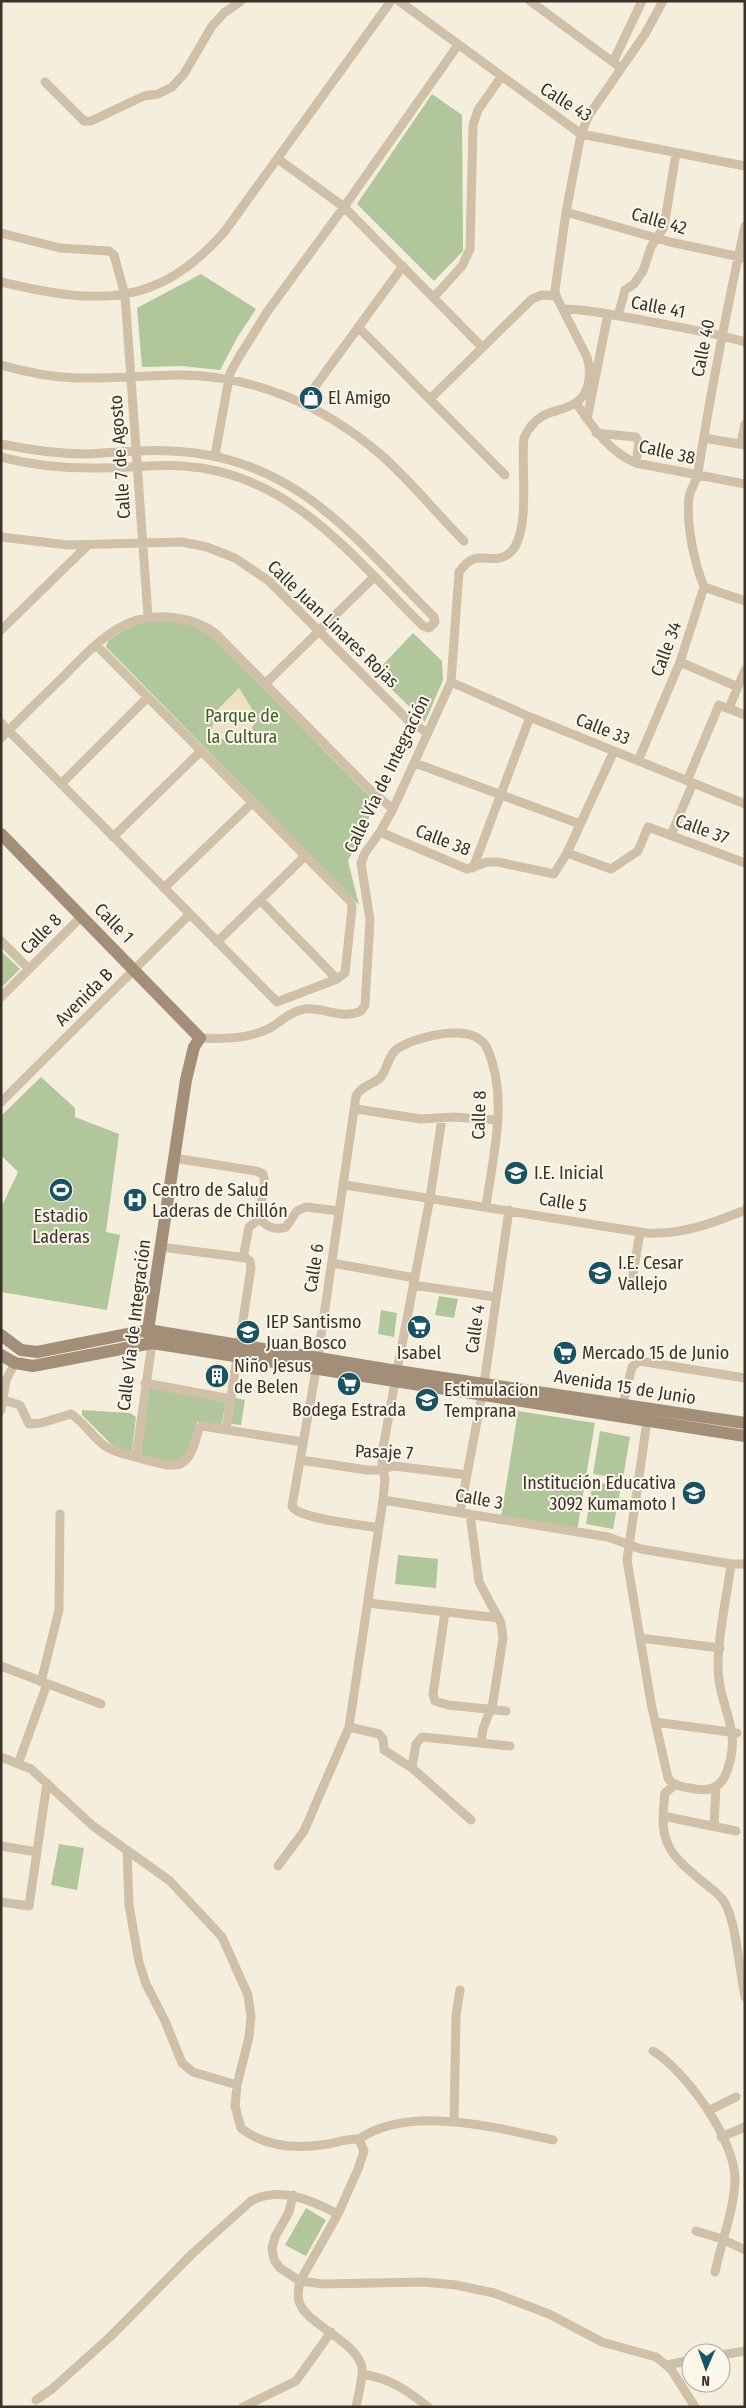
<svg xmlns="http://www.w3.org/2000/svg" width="746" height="2408" viewBox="0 0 746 2408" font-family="'Fira Sans Condensed',sans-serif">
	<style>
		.green { fill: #b1c69b }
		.plaza { fill: #efe2c3 }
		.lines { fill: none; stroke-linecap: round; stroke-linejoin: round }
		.street { stroke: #cfc0a7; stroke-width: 9 }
		.secondary { stroke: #a38e78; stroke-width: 12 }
		.labels { text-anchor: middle; stroke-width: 4; stroke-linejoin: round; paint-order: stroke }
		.street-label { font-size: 18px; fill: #3b3129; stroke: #fcf7eb }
		.poi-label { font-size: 18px; fill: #3b3129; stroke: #fcf7eb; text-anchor: start }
		.park-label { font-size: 18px; fill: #425c29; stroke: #fcf7eb }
	</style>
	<rect width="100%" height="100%" fill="#f5eedd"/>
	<path class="green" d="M432,94L462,115L463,251L434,281L357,204Z
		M201,274L256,309L237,338L220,370L182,366L142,367L137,308Z
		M162,620L189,624L211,635L376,803L348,861L359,905L106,647L108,641C127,627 139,622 162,620Z
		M413,633L442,661L443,680L425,722L375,673Z
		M1,951L20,969L1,988Z
		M41,1077L75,1108V1117L119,1134L106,1232L120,1235L107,1310L1,1292V1208L18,1172L1,1155V1116Z
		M439,1296L458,1299L454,1318L435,1315Z
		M381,1310L397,1313L394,1337L378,1334Z
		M151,1387L226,1402L221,1427L197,1422L192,1451L175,1464L144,1457L141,1454L148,1390Z
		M235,1398L245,1400L241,1425L231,1424Z
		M82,1410L130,1413L136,1417L132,1451L117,1450L82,1415Z
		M518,1411L595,1423L577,1531L501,1517Z
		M600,1431L630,1437L623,1479L593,1474Z
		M593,1482L621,1486L613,1529L586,1524Z
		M398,1555L438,1559L436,1588L395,1584Z
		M59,1844L84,1848L77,1890L51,1885Z
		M306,2208L326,2220L306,2256L285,2245Z"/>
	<path class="plaza" d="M239,688L256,715L251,719L254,724L246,737H241L239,743L209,736L219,708Z"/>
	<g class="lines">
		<path class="street" d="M399,1L581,134L745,166
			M530,1L621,68
			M613,62L642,1
			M45,82L84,121H91L144,96L158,94L172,87L184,74L212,26L224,13L241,1
			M278,159L344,207L482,347
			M566,212L670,242L745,258
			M1,233L60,248L109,251L114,255L125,295L148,616
			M1,282C96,304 156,310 225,231L391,1
			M434,297L462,266L470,249L473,125L478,110L501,77
			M565,309C590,309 616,316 642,320C676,327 711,332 745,342
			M618,316L625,290L634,284L643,271L651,247L664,227L676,153
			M358,327L505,475
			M1,365C26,372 51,377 76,378C112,379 147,375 182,375C256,376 324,406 380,454C410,480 436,513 464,541
			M430,399L532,299L542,295L556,296
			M303,403L403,266
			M576,403C592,426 609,452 636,463L745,484
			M587,419L608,314
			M596,433L636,437L639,443L636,463
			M704,438L745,445
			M1,444C30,450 58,454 87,454C115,453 143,449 171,451C295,456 352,536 434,617L435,622L429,628L423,626C353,557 289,472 183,466C153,464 122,469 92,468C61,468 31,465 1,457
			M741,444L745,424
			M215,455L230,373L239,357L267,312L344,207L458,45
			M1,537L68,545L182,542L207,547L235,558L269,581L410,722L428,733
			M704,587C694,561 686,525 689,497C690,489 697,481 698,473C711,390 727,308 745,226
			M704,587L745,601
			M1,630L87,546
			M680,662L738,687
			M451,682L530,717L745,804
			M265,684L374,577
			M729,708L745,670
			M1,723L277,1002L337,979L345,973L352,908L351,902L96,645
			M1,738C21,718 41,698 61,679C95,645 124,609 176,618C191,620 203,624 215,633L371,791L393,809
			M638,761L680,662L704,587
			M415,763L580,824
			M687,781L719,705L745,715
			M61,784L148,697
			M380,832L467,869L487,862H498L554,874L567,853L614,751
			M671,835L693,783
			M113,837L201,751
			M567,853L611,869L638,851L648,827L745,863
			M473,868L530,717
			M164,888L252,803
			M260,900L337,979
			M1,941L29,969
			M217,942L305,856
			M1,997L82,916
			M200,1038C223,1039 247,1039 268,1029C280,1023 290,1011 305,1009C324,1007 343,1020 361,1011L365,1005L370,920L361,863L365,853L380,832L393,809L451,682L459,572C477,546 489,566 507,555C533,539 520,465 524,438C528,429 533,422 541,417C551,410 564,410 574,404C590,395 592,373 587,357L556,296L555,290L566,212L581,134L589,115L645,34L663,1
			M1,1102L190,914
			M356,1109L421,1119L454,1117L498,1120
			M174,1158L256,1171L263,1174C270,1190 248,1218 270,1227C276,1229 281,1229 286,1227L297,1211L306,1207L339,1211
			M345,1185L646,1233C681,1235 714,1223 745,1210
			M161,1247L246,1258L250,1261L251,1268L239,1346
			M243,1258L249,1227L261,1218
			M332,1263L415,1278
			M632,1281L640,1232
			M413,1285L496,1297
			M397,1371L430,1198L442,1118
			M145,1383L231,1399
			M3,1400L20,1405L29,1424L41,1423L71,1414C84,1422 92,1437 105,1446C115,1453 130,1455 142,1459C182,1470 188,1470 199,1428L202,1426L303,1442
			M623,1404L632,1367L639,1361L745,1378
			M1,1410L6,1380L15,1363
			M647,1421L627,1560L651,1703L668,1778C674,1787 685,1787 695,1789C708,1791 717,1789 724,1778C746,1731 718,1709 718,1666C718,1632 727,1597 731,1564
			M226,1430L237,1358
			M136,1457L152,1343
			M301,1460L367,1470H379L394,1466L467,1475
			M383,1500L608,1537L641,1549L731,1564H745
			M460,1512L484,1384L509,1210
			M470,1514L479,1582L501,1623L503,1638L493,1702L483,1729L481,1743
			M379,1528C363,1525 298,1519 292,1506L316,1370L356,1096C361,1086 372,1085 380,1078C388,1070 387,1056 397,1049C417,1036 474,1021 487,1048C509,1097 493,1156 486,1206
			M368,1603L499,1618
			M445,1612L433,1694L435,1701L448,1705L506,1711
			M640,1638L720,1648
			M1,1666L101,1704
			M41,1682L59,1610L60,1514
			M655,1722L737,1733
			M349,1727L379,1734L383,1739L384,1750L412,1768L471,1820
			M1,1757L31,1769L93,1826L170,1881L222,1937L248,1995L251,2016L249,2037L237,2085L235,2106L241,2128C266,2148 298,2149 328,2144C339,2142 348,2138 359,2139L364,2151L358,2169L338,2214L300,2281C299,2287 297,2294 299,2301C304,2324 358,2341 362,2368C363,2380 358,2395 356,2407
			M18,1764L47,1684
			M412,1768L416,1744L422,1737L510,1746
			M675,1785L665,1793C659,1841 666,1852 703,1882C711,1889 720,1894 725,1903C737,1926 739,1970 745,1997
			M663,1816L736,1831
			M714,1826L716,1787
			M1,1846L37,1852
			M127,1850L129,1905L139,1962L146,1984L165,2021L182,2063L193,2072L237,2085
			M278,1866L304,1831L349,1727L383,1500L385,1479L382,1463L383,1448L395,1382
			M1,1902L29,1906L47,1783
			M653,2051C686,2071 735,2140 735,2179C735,2207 721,2243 715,2272
			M710,2110L736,2097
			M454,2122L456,2016L460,1990
			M721,2137L745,2127
			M359,2139C410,2104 497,2128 553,2140
			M293,2195L289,2212L275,2237L272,2248L274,2260L280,2268L300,2281L323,2284L424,2282L456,2285L494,2293L549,2314L602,2342L656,2357L671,2369L695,2407
			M696,2231L722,2239L745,2250
			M721,2355L745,2351
			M667,2365L691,2360
			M362,2374C389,2378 407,2390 428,2407
			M36,2400L52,2389L111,2336L193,2253L251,2201C281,2186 311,2200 338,2214
			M243,2407L296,2381L331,2332"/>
		<path class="secondary" d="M1,834L200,1038L194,1047L186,1080L148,1330L150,1339
			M1,1335L21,1350L37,1352L148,1330L397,1371L745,1423
			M1,1355L15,1363L33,1366L152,1343L745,1436"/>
	</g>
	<defs>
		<g id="shop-disc" transform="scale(1.25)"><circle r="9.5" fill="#195262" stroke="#fcf7eb"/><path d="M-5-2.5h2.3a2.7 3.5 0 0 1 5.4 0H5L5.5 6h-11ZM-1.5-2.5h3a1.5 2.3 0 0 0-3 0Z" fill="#fff"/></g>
		<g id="school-disc" transform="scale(1.25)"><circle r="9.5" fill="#195262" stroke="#fcf7eb"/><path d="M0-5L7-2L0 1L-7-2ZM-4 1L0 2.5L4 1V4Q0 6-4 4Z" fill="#fff"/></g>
		<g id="stadium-disc" transform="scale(1.25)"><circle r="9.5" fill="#195262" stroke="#fcf7eb"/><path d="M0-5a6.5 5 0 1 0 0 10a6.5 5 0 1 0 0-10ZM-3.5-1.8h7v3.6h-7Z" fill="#fff"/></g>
		<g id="hospital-disc" transform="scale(1.25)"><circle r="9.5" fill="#195262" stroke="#fcf7eb"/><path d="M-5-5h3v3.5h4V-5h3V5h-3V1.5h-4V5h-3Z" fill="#fff"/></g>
		<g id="supermarket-disc" transform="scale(1.25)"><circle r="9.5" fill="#195262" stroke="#fcf7eb"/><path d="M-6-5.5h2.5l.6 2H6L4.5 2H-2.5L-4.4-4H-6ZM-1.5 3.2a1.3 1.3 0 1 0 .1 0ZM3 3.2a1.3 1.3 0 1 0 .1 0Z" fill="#fff"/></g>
		<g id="building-disc" transform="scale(1.25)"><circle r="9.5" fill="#195262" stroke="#fcf7eb"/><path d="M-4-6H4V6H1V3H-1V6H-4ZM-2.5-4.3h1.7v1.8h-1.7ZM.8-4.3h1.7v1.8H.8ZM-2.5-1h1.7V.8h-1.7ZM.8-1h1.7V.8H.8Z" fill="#fff"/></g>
	</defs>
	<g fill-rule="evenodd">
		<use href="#shop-disc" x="311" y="398"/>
		<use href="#school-disc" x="516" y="1173"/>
		<use href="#stadium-disc" x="61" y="1190"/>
		<use href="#hospital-disc" x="135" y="1200"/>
		<use href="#school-disc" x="600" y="1273"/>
		<use href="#supermarket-disc" x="419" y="1327"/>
		<use href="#school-disc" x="248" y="1332"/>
		<use href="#supermarket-disc" x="565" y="1353"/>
		<use href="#building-disc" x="217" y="1376"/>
		<use href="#supermarket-disc" x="349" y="1384"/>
		<use href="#school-disc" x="427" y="1400"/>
		<use href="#school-disc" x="694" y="1493"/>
	</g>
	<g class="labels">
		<g class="street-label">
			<text transform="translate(566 102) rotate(32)" y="6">Calle 43</text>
			<text transform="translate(659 221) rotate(16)" y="6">Calle 42</text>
			<text transform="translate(658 307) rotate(11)" y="6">Calle 41</text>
			<text transform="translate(703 348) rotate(-79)" y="6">Calle 40</text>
			<text transform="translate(667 452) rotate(13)" y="6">Calle 38</text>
			<text transform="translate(120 457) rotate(-94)" y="6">Calle 7 de Agosto</text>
			<text transform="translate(333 624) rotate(44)" y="6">Calle Juan Linares Rojas</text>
			<text transform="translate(666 649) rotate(-70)" y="6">Calle 34</text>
			<text transform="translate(603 729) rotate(22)" y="6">Calle 33</text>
			<text transform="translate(387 774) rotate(-64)" y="6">Calle Vía de Integración</text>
			<text transform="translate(702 829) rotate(20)" y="6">Calle 37</text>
			<text transform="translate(443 840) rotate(21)" y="6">Calle 38</text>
			<text transform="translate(114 923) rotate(46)" y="6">Calle 1</text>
			<text transform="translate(41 934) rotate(-45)" y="6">Calle 8</text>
			<text transform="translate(84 997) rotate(-45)" y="6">Avenida B</text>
			<text transform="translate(479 1115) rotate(-88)" y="6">Calle 8</text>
			<text transform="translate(563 1202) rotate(9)" y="6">Calle 5</text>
			<text transform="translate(314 1268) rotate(-81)" y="6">Calle 6</text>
			<text transform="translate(134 1325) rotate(-83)" y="6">Calle Vía de Integración</text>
			<text transform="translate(475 1329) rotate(-82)" y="6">Calle 4</text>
			<text transform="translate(625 1387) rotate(9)" y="6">Avenida 15 de Junio</text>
			<text transform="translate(384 1452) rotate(2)" y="6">Pasaje 7</text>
			<text transform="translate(479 1499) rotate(10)" y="6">Calle 3</text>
		</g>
		<g class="poi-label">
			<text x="328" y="404">El Amigo</text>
			<text x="534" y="1179">I.E. Inicial</text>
			<text x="152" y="1196">Centro de Salud<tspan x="152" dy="21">Laderas de Chillón</tspan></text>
			<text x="61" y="1222" text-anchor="middle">Estadio<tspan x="61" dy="21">Laderas</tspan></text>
			<text x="618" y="1269">I.E. Cesar<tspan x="618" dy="21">Vallejo</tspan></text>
			<text x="266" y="1328">IEP Santismo<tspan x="266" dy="21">Juan Bosco</tspan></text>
			<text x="419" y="1359" text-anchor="middle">Isabel</text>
			<text x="582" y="1359">Mercado 15 de Junio</text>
			<text x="234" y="1372">Niño Jesus<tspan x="234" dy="21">de Belen</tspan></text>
			<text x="444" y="1396">Estimulacion<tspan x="444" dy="21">Temprana</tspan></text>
			<text x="349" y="1416" text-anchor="middle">Bodega Estrada</text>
			<text x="676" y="1489" text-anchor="end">Institución Educativa<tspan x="676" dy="21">3092 Kumamoto I</tspan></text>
		</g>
		<g class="park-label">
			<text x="242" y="722">Parque de<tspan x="242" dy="21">la Cultura</tspan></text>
		</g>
	</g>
	<rect width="746" height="2408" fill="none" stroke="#3b3129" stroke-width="5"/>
	<g transform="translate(706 2368) rotate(182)"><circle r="24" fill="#fcf7eb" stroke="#afa89d"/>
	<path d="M0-4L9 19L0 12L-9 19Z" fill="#195262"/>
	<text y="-8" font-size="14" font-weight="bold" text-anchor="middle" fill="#3b3129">N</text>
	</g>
</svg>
